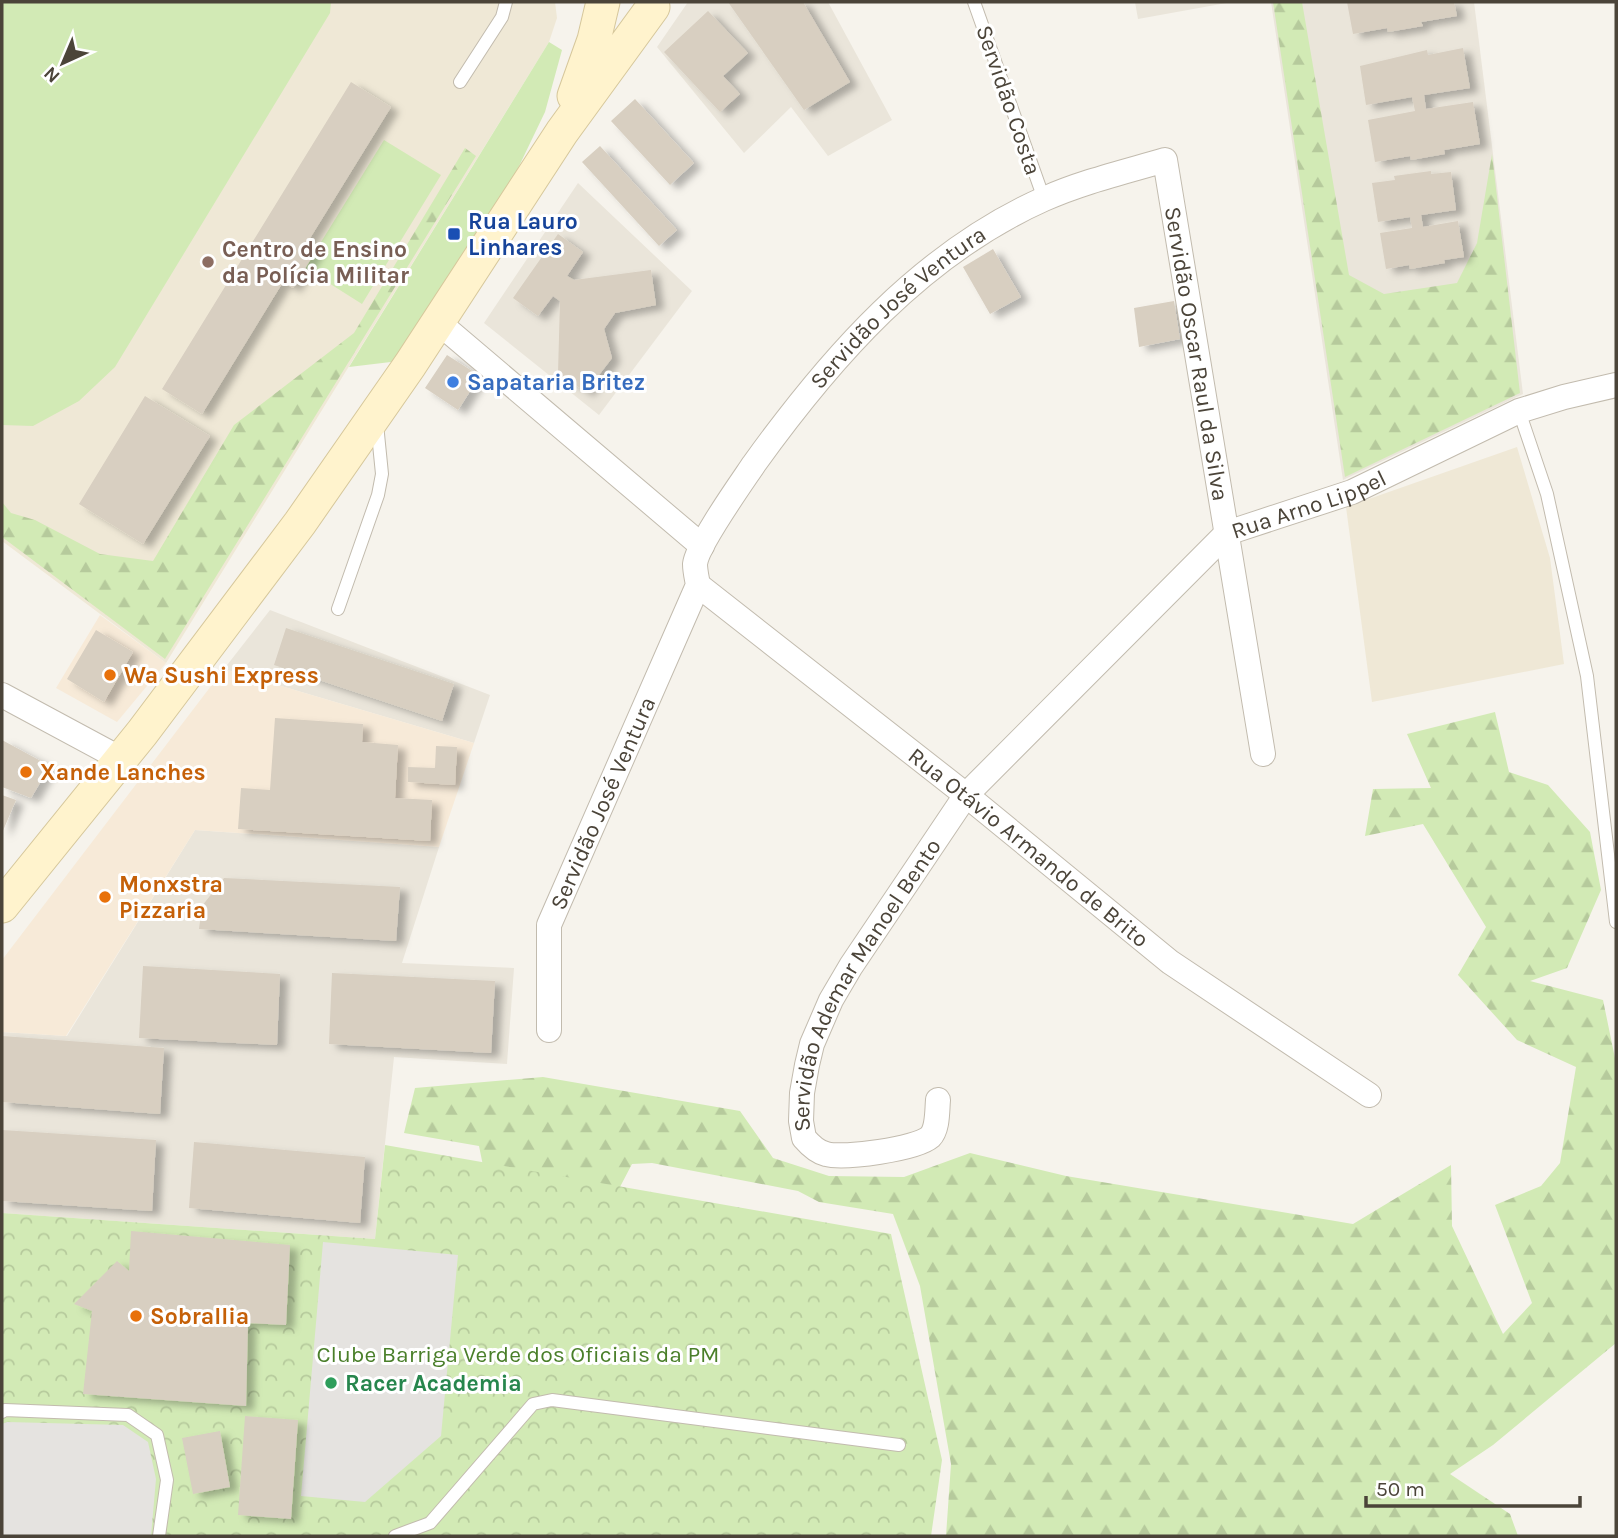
<svg xmlns="http://www.w3.org/2000/svg" width="1618" height="1538" viewBox="0 0 1618 1538" font-family="Karla,sans-serif">
	<style>
		.residential { fill: #eae5da }
		.commercial { fill: #f7ead8 }
		.education { fill: #efe8d6 }
		.grass { fill: #d2eab5 }
		.forest { fill: url(#forest-firs) }
		.park { fill: url(#park-crowns) }
		.parking { fill: #e5e3e0 }
		.building { fill: #d8cfc1; filter: url(#shadow) }
		.lines { fill: none; stroke-linecap: round; stroke-linejoin: round }
		.lane-casing { stroke: #c2bbae; stroke-width: 14 }
		.street-casing { stroke: #c2bbae; stroke-width: 26 }
		.secondary-casing { stroke: #d6c79b; stroke-width: 35 }
		.lane { stroke: #fff; stroke-width: 12 }
		.street { stroke: #fff; stroke-width: 24 }
		.secondary { stroke: #fff3cd; stroke-width: 33 }
		.transit-dot { fill: #1a4fb4; stroke: #fff; stroke-width: 2.5 }
		.education-dot { fill: #8d6e63; stroke: #fff; stroke-width: 2.5 }
		.shop-dot { fill: #3f7fe0; stroke: #fff; stroke-width: 2.5 }
		.food-dot { fill: #e8710a; stroke: #fff; stroke-width: 2.5 }
		.leisure-dot { fill: #2e9e5b; stroke: #fff; stroke-width: 2.5 }
		.labels { text-anchor: middle; stroke-width: 6; stroke-linejoin: round; paint-order: stroke }
		.street-label { font-size: 23px; fill: #4b4439; stroke: #fff }
		.transit-label { font-size: 23px; font-weight: bold; fill: #164399; stroke: #fff; text-anchor: start }
		.education-label { font-size: 23px; font-weight: bold; fill: #785e54; stroke: #fff; text-anchor: start }
		.shop-label { font-size: 23px; font-weight: bold; fill: #366cbe; stroke: #fff; text-anchor: start }
		.food-label { font-size: 23px; font-weight: bold; fill: #c56008; stroke: #fff; text-anchor: start }
		.park-label { font-size: 23px; fill: #4a7f2a; stroke: #fff }
		.leisure-label { font-size: 23px; font-weight: bold; fill: #27864d; stroke: #fff; text-anchor: start }
	</style>
	<defs>
		<pattern id="forest-firs" width="22" height="20" patternUnits="userSpaceOnUse" patternTransform="scale(1.75)"><rect width="22" height="20" fill="#d2eab5"/><path d="M5 1l3.5 6h-7zM16 11l3.5 6h-7z" fill="#b6ca9c"/></pattern>
		<pattern id="park-crowns" width="20" height="18" patternUnits="userSpaceOnUse" patternTransform="scale(1.75)"><rect width="20" height="18" fill="#d2eab5"/><path d="M2 6a3 3 0 1 1 6 0M12 15a3 3 0 1 1 6 0" fill="none" stroke="#b6ca9c"/></pattern>
		<filter id="shadow"><feDropShadow dx="8" dy="4.5" stdDeviation="3.5" flood-color="#0004"/></filter>
	</defs>
	<rect width="100%" height="100%" fill="#f6f3ec"/>
	<path class="residential" d="M688,2H828L892,120L828,156L791,107L744,153L657,47Z
		M1135,2H1232L1138,19Z
		M1271,2H1474L1523,394L1343,480Z
		M578,183L692,291L599,415L484,323Z
		M270,610L490,695L474,743L224,669Z
		M195,830L439,847L402,963L514,968L507,1064L394,1057L375,1239L2,1213V1032L67,1036Z"/>
	<path class="commercial" d="M100,615L166,663L117,722L56,688Z
		M224,669L474,743L439,847L195,830L66,1036L2,1032V960Z"/>
	<path class="education" d="M2,2H555L557,18L549,42L166,663L2,541Z
		M1517,447L1550,558L1564,664L1372,702L1346,507Z"/>
	<path class="grass" d="M2,2H331L330,13L115,367L79,401L33,426L2,425Z
		M549,42L562,50L545,112L509,187L399,361L349,367Z
		M384,140L441,175L362,304L305,268Z"/>
	<path class="forest" d="M1273,2H1302L1349,275L1384,294L1457,283L1477,243L1492,154L1520,393L1345,477Z
		M465,148L476,156L165,659L2,537V502L11,513L35,520L100,554L153,561L234,425L354,333Z
		M1495,712L1509,772L1548,785L1590,832L1601,890L1567,968L1530,981L1603,1000L1616,1063V1343L1493,1445L1450,1474L1510,1514L1518,1536H946L951,1464L920,1286L893,1214L819,1202L798,1191L652,1163L632,1164L587,1250L490,1200L479,1146L404,1133L415,1088L543,1077L740,1111L773,1158L829,1176L904,1177L970,1153L1066,1176L1353,1224L1451,1165L1452,1226L1503,1334L1532,1303L1495,1205L1541,1186L1560,1163L1576,1067L1517,1040L1458,975L1486,927L1423,824L1365,836L1373,789L1431,788L1407,734Z"/>
	<path class="park" d="M385,1145L891,1234L942,1460L931,1536H2V1213L375,1239Z"/>
	<path class="parking" d="M323,1242L458,1255L441,1436L365,1502L301,1496Z
		M7,1422L123,1425L148,1442L156,1479L151,1536H2V1424Z"/>
	<path class="building" d="M728,2H803L850,82L804,110Z
		M1347,2H1454L1457,16L1421,22L1423,26L1388,32L1387,28L1353,34Z
		M708,11L748,53L723,76L740,94L720,112L664,52Z
		M1463,48L1470,88L1424,95L1426,109L1473,102L1480,144L1444,150L1445,154L1411,160L1410,156L1375,162L1368,120L1415,111L1412,97L1366,105L1360,66L1427,50L1428,55Z
		M351,82L391,107L307,243L317,249L293,288L283,282L202,414L162,389Z
		M635,99L694,163L670,185L611,121Z
		M600,146L677,230L659,246L582,162Z
		M1431,171V174L1451,172L1456,210L1421,215L1423,227L1458,221L1464,257L1444,260L1445,263L1410,269L1409,265L1386,269L1380,233L1412,228L1410,217L1378,222L1372,183L1395,180L1394,176Z
		M558,234L583,252L567,276L574,280L651,270L656,305L615,313L604,329L612,358L586,392L558,373L560,301L553,296L538,316L513,298Z
		M993,249L1021,297L990,314L963,267Z
		M1174,301L1180,339L1139,347L1134,308Z
		M447,355L480,376L458,410L425,388Z
		M145,396L210,436L143,544L79,504Z
		M286,628L454,684L442,721L274,665Z
		M96,630L133,652L104,702L67,679Z
		M275,718L363,724L362,742L398,745L395,798L432,800L430,841L238,829L241,788L270,790Z
		M2,740L50,766L31,798L2,787Z
		M436,746L457,747L455,785L408,782V767L435,768Z
		M2,795L16,800L2,833Z
		M224,878L400,887L396,941L199,929L202,906Z
		M143,966L280,974L277,1045L139,1038Z
		M332,973L495,981L491,1053L329,1044Z
		M2,1036L164,1048L160,1114L2,1102Z
		M2,1130L156,1140L152,1211L2,1201Z
		M194,1142L365,1157L360,1223L189,1208Z
		M131,1231L290,1245L286,1325L248,1323L246,1406L83,1394L92,1311L74,1304L117,1261L129,1271Z
		M245,1416L298,1420L291,1519L238,1515Z
		M220,1431L230,1487L193,1494L182,1438Z"/>
	<g class="lines">
		<g class="lane-casing">
			<path id="lane" d="M974,2L1044,199
				M460,82L502,17L506,2
				M1519,411L1547,494L1587,676L1616,922
				M338,609L378,495L382,474L377,424
				M2,1412L5,1410L128,1415L157,1435L167,1480L159,1536
				M395,1536L430,1523L533,1404L552,1400L899,1445"/>
		</g>
		<g class="street-casing">
			<g id="street">
				<path d="M438,322L702,546"/>
				<path id="s1" d="M698,585L966,795L1170,962L1369,1095"/>
				<path d="M2,695L121,759"/>
				<path id="s2" d="M549,1030V925L698,585C697,579 695,571 695,564C697,545 742,482 754,464C831,357 921,254 1044,199C1082,182 1124,172 1165,160L1263,754"/>
				<path id="s3" d="M938,1100C937,1111 938,1129 930,1137C916,1149 844,1159 826,1154C817,1152 810,1145 804,1138L801,1121L802,1093L807,1065L812,1044L831,1000L851,966L966,795L1227,533L1352,492L1519,411L1564,397L1616,385"/>
			</g>
		</g>
		<g class="secondary-casing">
			<path id="secondary" d="M574,96L594,40L603,2
				M2,906L142,733L300,523L410,365L562,132L653,7"/>
		</g>
		<use href="#lane" class="lane"/>
		<use href="#street" class="street"/>
		<use href="#secondary" class="secondary"/>
	</g>
	<rect class="transit-dot" x="447" y="227" width="14" height="14" rx="3.5"/>
	<circle class="education-dot" cx="208" cy="262" r="7"/>
	<circle class="shop-dot" cx="453" cy="382" r="7"/>
	<g class="food-dot">
		<circle cx="110" cy="675" r="7"/>
		<circle cx="26" cy="772" r="7"/>
		<circle cx="105" cy="897" r="7"/>
		<circle cx="136" cy="1316" r="7"/>
	</g>
	<circle class="leisure-dot" cx="331" cy="1383" r="7"/>
	<g class="labels">
		<g class="street-label">
			<text transform="translate(1009 100) rotate(71)" y="8">Servidão Costa</text>
			<text dy="8" stroke="none"><textPath href="#s2" startOffset="828">Servidão José Ventura</textPath></text>
			<text dy="8" stroke="none"><textPath href="#s2" startOffset="1335">Servidão Oscar Raul da Silva</textPath></text>
			<text dy="8" stroke="none"><textPath href="#s3" startOffset="1018">Rua Arno Lippel</textPath></text>
			<text dy="8" stroke="none"><textPath href="#s2" startOffset="238">Servidão José Ventura</textPath></text>
			<text dy="8" stroke="none"><textPath href="#s1" startOffset="422">Rua Otávio Armando de Brito</textPath></text>
			<text dy="8" stroke="none"><textPath href="#s3" startOffset="343">Servidão Ademar Manoel Bento</textPath></text>
		</g>
		<g class="transit-label">
			<text x="468" y="229">Rua Lauro<tspan x="468" dy="26">Linhares</tspan></text>
		</g>
		<g class="education-label">
			<text x="222" y="257">Centro de Ensino<tspan x="222" dy="26">da Polícia Militar</tspan></text>
		</g>
		<g class="shop-label">
			<text x="467" y="390">Sapataria Britez</text>
		</g>
		<g class="food-label">
			<text x="124" y="683">Wa Sushi Express</text>
			<text x="40" y="780">Xande Lanches</text>
			<text x="119" y="892">Monxstra<tspan x="119" dy="26">Pizzaria</tspan></text>
			<text x="150" y="1324">Sobrallia</text>
		</g>
		<g class="park-label">
			<text x="518" y="1362">Clube Barriga Verde dos Oficiais da PM</text>
		</g>
		<g class="leisure-label">
			<text x="345" y="1391">Racer Academia</text>
		</g>
	</g>
	<rect width="1618" height="1538" fill="none" stroke="#4b4439" stroke-width="7"/>
	<g transform="translate(63 63) rotate(224)" stroke="#ffffff" stroke-width="5" paint-order="stroke">
	<path d="M0-5L12 26L0 18L-12 26Z" fill="#4b4439"/>
	<text y="-10" font-size="19" font-weight="bold" text-anchor="middle" fill="#4b4439">N</text>
	</g>
	<path d="M1366 1496v10h214v-10" fill="none" stroke="#4b4439" stroke-width="3.5"/>
	<text x="1376" y="1496" font-size="21" fill="#4b4439" stroke="#ffffff" stroke-width="5" paint-order="stroke">50 m</text>
</svg>
